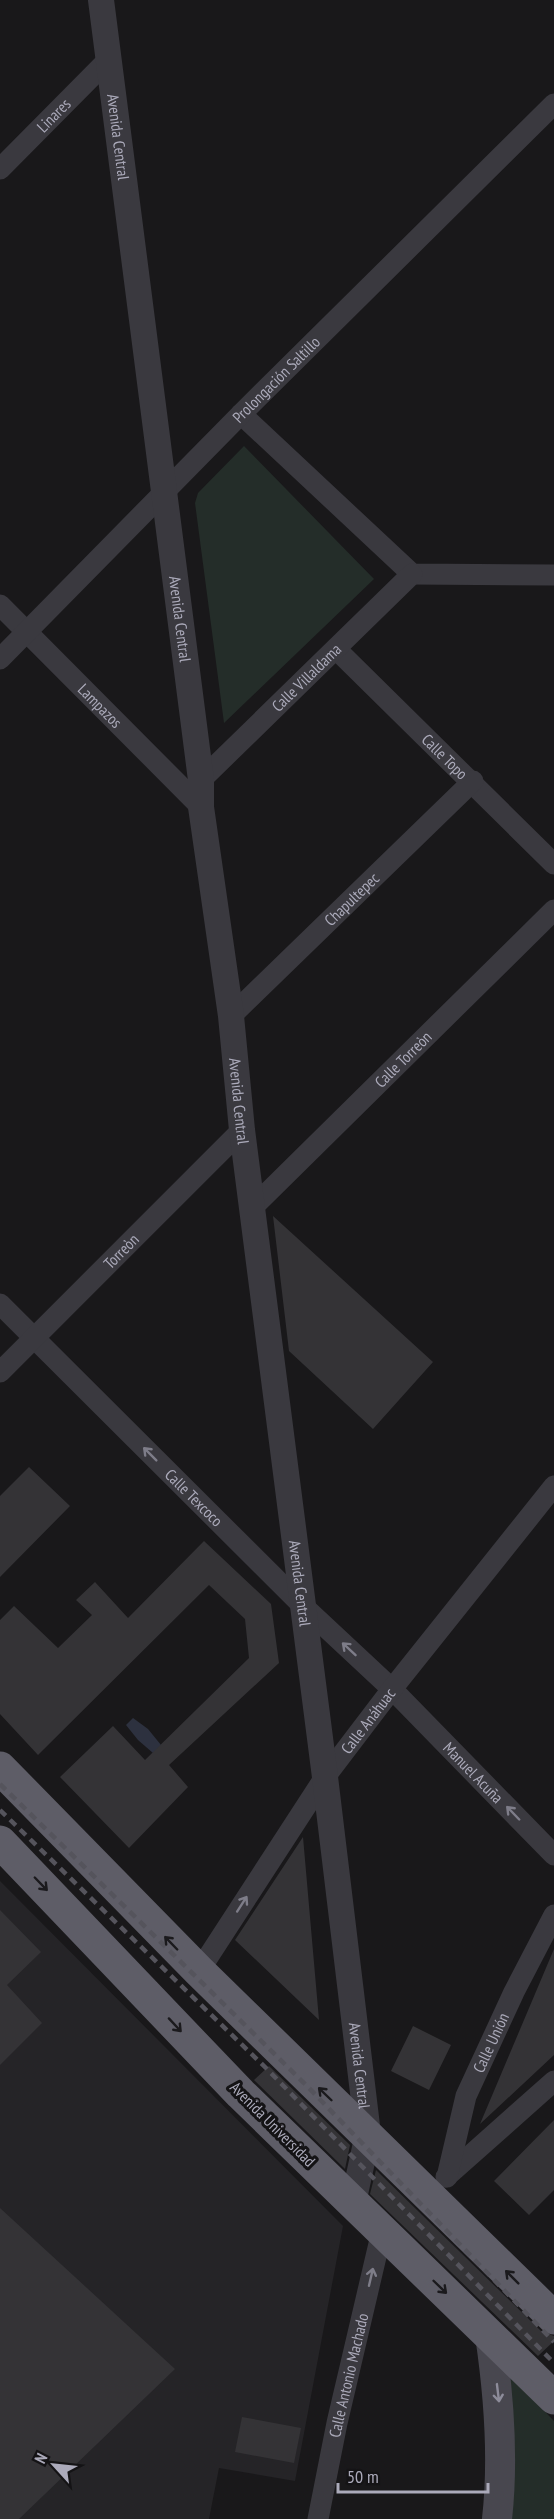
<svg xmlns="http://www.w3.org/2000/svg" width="554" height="2519" viewBox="0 0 554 2519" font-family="'PT Sans Narrow',sans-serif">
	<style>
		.built { fill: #252427 }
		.green { fill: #242d29 }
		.water { fill: #2d313f }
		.building { fill: #343336 }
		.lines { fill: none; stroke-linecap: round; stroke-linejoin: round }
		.minor { stroke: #3a393f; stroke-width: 21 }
		.tertiary { stroke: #3a393f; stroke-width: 26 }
		.secondary { stroke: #48474f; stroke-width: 30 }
		.trunk { stroke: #5e5d67; stroke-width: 33 }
		.rail { stroke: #55545c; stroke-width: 4.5; stroke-dasharray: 8 6; stroke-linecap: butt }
		.oneway { stroke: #7e7d89 }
		.oneway2 { stroke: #1b1a1d }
		.oneway3 { stroke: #8d8c9a }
		.labels { text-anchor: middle; stroke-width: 6; stroke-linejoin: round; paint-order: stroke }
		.street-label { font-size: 16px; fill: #abaaba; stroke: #141315 }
	</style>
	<rect width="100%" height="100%" fill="#19181a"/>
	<path class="built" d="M0,1881L343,2226L295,2481L219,2468L209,2519H0Z"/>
	<path class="green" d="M244,446L374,579L224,723L195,503L198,493Z
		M505,2370L554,2421V2519H503Z"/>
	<path class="water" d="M133,1718L148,1729L161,1745L153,1753L138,1740L126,1725Z"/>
	<path class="building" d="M273,1216L433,1362L373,1429L289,1351Z
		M29,1467L70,1506L0,1577V1496Z
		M204,1541L271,1604L279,1663L169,1765L188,1787L129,1848L60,1777L113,1726L145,1760L249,1658L245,1619L209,1585L38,1755L0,1714V1620L14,1606L58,1648L92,1615L76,1600L95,1582L128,1618Z
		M303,1837L319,2020L235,1940Z
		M0,1910L41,1952L7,1985L42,2023L0,2065Z
		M554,1949V2055L480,2124Z
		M413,2026L451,2045L429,2090L391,2071Z
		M269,2066L350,2145L345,2169L254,2080Z
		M554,2120V2190L529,2215L494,2181Z
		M376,2170L541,2331L554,2336V2341L538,2356L370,2194Z
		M0,2208L175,2369L19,2519H0Z
		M242,2417L301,2428L294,2463L235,2452Z"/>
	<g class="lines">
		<g class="minor">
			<path id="s1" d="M0,169L108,60"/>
			<path d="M241,414L412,574L554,575"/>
			<path id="s2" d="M0,605L201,807"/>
			<path id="s3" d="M336,649L554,864"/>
			<path id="s4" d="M0,659L241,414L554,104"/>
			<path id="s5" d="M201,780L412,574"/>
			<path id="s6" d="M231,1016L473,781"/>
			<path id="s7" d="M252,1208L554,910"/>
			<path id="s8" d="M0,1304L302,1605L392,1689L554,1855"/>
			<path id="s9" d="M0,1372L242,1130"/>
			<path id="s10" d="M199,1971L325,1777L392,1689L554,1486"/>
			<path d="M446,2177L554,2081"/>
			<path id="s11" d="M447,2177L466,2096L514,1992L554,1915"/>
			<path id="s12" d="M318,2519L337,2423L382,2231"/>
		</g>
		<path class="tertiary" id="s13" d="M101,0L201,780V807L231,1016L242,1130L325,1777L368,2134L353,2203"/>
		<path class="secondary" d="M490,2335C499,2396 504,2457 497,2519"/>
		<path class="trunk" d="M0,1768L199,1971L554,2318
			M0,1842L241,2094L554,2398"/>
		<path class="rail" d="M0,1784L307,2086L554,2342
			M0,1810L267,2069L554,2363"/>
	</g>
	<defs><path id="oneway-shaft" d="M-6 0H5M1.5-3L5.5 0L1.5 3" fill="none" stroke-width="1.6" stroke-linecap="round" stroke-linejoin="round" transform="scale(1.5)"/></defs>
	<g class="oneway">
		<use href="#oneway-shaft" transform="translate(150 1454) rotate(-135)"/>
		<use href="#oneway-shaft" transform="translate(349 1649) rotate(-137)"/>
		<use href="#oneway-shaft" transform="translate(513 1813) rotate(-134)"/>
		<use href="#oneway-shaft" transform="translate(242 1904) rotate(-57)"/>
		<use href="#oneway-shaft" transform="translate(371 2277) rotate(-77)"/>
	</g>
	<g class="oneway2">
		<use href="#oneway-shaft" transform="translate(41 1884) rotate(46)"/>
		<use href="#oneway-shaft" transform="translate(171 1943) rotate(-134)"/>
		<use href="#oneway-shaft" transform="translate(175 2025) rotate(47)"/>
		<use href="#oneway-shaft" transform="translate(325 2094) rotate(-136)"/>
		<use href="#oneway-shaft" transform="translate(512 2277) rotate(-135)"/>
		<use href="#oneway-shaft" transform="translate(440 2287) rotate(44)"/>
	</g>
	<use class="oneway3" href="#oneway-shaft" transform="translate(498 2393) rotate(83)"/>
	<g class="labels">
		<g class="street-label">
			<text dy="6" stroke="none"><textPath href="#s1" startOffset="76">Linares</textPath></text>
			<text dy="6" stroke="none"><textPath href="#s13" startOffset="138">Avenida Central</textPath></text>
			<text dy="6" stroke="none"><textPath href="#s4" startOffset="393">Prolongación Saltillo</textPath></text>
			<text dy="6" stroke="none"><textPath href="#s13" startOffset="624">Avenida Central</textPath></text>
			<text dy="6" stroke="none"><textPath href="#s5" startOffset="147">Calle Villaldama</textPath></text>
			<text dy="6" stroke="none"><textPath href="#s2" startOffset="142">Lampazos</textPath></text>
			<text dy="6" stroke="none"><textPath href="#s3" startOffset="153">Calle Topo</textPath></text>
			<text dy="6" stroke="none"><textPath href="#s6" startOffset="168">Chapultepec</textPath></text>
			<text dy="6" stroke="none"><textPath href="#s7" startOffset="212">Calle Torreòn</textPath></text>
			<text dy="6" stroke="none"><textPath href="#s13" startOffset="1110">Avenida Central</textPath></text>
			<text dy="6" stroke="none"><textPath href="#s9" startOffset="171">Torreòn</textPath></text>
			<text dy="6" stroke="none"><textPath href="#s8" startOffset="274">Calle Texcoco</textPath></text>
			<text dy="6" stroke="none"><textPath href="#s13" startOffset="1596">Avenida Central</textPath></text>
			<text dy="6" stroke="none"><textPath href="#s10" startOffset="302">Calle Anáhuac</textPath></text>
			<text dy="6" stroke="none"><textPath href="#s8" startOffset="666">Manuel Acuña</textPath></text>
			<text dy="6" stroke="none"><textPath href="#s11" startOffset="142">Calle Unión</textPath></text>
			<text dy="6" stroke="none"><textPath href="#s13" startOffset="2082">Avenida Central</textPath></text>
			<text transform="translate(273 2124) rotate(45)" y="6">Avenida Universidad</text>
			<text dy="6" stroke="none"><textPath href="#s12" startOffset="147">Calle Antonio Machado</textPath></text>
		</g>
	</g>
	<g transform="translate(54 2465) rotate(297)" stroke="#141315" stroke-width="4.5" paint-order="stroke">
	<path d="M0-4.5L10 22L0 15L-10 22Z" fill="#abaaba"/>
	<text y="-9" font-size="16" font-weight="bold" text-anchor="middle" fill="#abaaba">N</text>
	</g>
	<path d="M338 2483v9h150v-9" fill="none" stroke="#abaaba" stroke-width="3"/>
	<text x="347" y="2483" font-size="18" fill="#abaaba" stroke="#141315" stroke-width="4.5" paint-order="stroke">50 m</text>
</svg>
